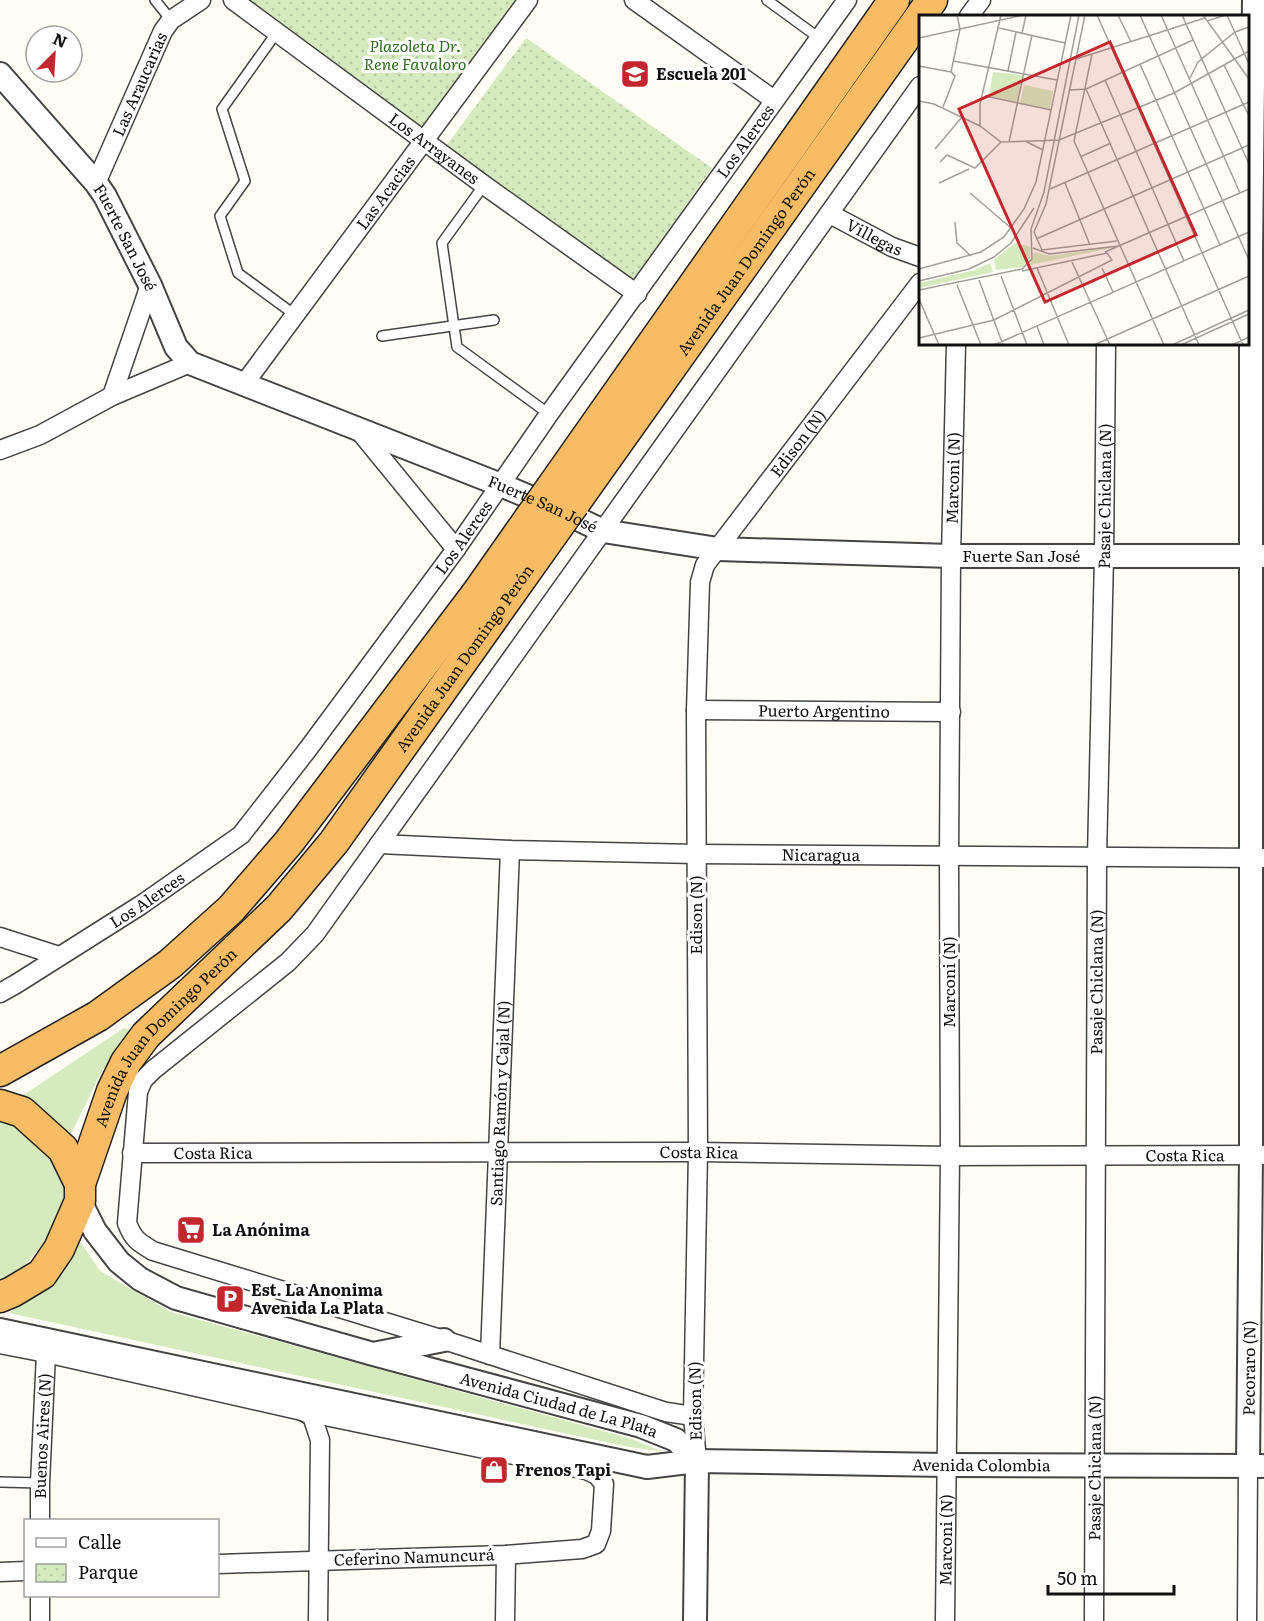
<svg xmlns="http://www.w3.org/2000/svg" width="1264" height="1621" viewBox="0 0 1264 1621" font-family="Literata,serif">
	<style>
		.grass { fill: #d5ebbd }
		.park { fill: url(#park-dots) }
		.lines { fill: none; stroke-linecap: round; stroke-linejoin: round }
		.service-casing { stroke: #444; stroke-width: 12 }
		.minor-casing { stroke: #444; stroke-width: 21 }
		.tertiary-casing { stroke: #444; stroke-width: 26 }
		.trunk-casing { stroke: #222; stroke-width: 33 }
		.service { stroke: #fff; stroke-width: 9 }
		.minor { stroke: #fff; stroke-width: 18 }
		.tertiary { stroke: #fff; stroke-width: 22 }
		.trunk { stroke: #f7bc64; stroke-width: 30 }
		.trunk-bridge-casing { stroke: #222; stroke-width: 33; stroke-linecap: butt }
		.trunk-bridge { stroke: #f7bc64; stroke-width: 30 }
		.labels { text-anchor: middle; stroke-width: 6; stroke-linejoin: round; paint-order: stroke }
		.park-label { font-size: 16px; font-style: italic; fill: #2f6b1f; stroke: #fff }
		.poi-label { font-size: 16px; font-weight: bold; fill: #111; stroke: #fff; text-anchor: start }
		.street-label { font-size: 16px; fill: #111; stroke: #fff }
		.inset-road { fill: none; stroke: #a09f9a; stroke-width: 1.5 }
		.view { fill: #c4262e; fill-opacity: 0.15; stroke: #c4262e; stroke-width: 3 }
		.inset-edge { fill: none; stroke: #111; stroke-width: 3 }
	</style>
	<defs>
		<pattern id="park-dots" width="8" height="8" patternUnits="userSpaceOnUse" patternTransform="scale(1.5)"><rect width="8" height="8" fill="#d5ebbd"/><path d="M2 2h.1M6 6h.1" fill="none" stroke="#b6c8a1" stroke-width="1.8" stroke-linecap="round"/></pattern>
	</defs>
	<rect width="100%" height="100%" fill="#fffdf5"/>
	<path class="grass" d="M124,1028L136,1031L102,1071L68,1140L57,1121L20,1095L25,1094Z
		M0,1117L34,1139L57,1167L68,1191L51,1234L27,1263L0,1283Z
		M77,1237L100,1271L171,1312L632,1439L663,1452L624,1446L9,1313L30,1299L57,1273Z"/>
	<path class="park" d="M246,0H521L427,131Z
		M526,38L712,168L632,282L446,146Z"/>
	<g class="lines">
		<g class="service-casing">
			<path id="service" d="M155,0L171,20
				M767,0L819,38
				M277,32L222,109L245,181L220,216L238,273L295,315
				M484,185L442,243L457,347L549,414
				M382,336L494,320
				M0,1482L40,1483"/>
		</g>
		<g class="minor-casing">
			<g id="minor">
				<path id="s1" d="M233,0L484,185L637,294"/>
				<path d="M634,0L774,100"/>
				<path d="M969,16L981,0"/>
				<path id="s2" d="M96,183L163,31L171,20L201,0"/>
				<path id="s3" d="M830,214L892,247L920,257"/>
				<path id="s4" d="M244,384L528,0"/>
				<path d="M112,396L150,285"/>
				<path d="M357,428L456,549"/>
				<path d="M0,450L40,435L112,396L190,363"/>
				<path id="s5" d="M696,710L951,712"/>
				<path id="s6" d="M379,844L510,850L696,854L1264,858"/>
				<path d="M0,937L59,956"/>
				<path id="s7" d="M0,993L16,984L141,905L241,835L308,749L456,549L549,414L847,0"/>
				<path id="s8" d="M132,1153L698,1152L950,1156L1264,1155"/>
				<path d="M0,1344L46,1353L311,1413L586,1470L597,1475L604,1484L601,1531L596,1544L582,1549L506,1555L218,1564"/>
				<path id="s9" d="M490,1355L510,850"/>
				<path d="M311,1413L320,1440L318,1621"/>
				<path d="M693,1416L666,1412L444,1340L153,1251C138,1242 133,1239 127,1223L138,1092L143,1080L153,1070L288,962L315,934L920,86"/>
				<path id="s10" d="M697,1461L693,1416L698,1152L696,710L700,582L705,565L920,283"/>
				<path id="s11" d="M40,1520V1483L46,1353"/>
				<path d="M0,1572L26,1571"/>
				<path d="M40,1621V1596"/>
				<path d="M505,1621L506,1555"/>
				<path id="s12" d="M945,1621L950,1156L949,855L951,556L956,344"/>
				<path id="s13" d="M1094,1621L1097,856L1104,557L1106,344"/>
				<path d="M1247,1621L1248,1466"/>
			</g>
		</g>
		<g class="tertiary-casing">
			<g id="tertiary">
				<path id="s14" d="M0,74L96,183L105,196L150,285L176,347L190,363L501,485L553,507L603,531L718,549L951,556H1264"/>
				<path id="s15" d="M80,1201L95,1231L119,1262L140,1279L176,1298L373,1354L641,1426L676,1440L697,1461"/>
				<path id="s16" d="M0,1330L647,1467L697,1461L946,1465L1262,1466"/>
				<path d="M378,1353L444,1340"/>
				<path d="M277,1395L311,1413"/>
				<path id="s17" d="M1248,1466L1251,1155V251L1254,0"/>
				<path d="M695,1621L697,1461"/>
			</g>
		</g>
		<g class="trunk-casing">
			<g id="trunk">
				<path d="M551,488L894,0"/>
				<path id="s18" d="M574,504L932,0"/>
				<path d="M0,1071L98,1016L170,964L231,909L289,842L477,593L529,519"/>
				<path d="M0,1105L22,1112L63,1149L80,1184"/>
				<path id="s19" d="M0,1297L12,1292L42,1274L59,1249L80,1201V1184L112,1091L126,1062L146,1035L279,908L334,842L552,535"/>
			</g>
		</g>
		<use href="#service" class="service"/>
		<use href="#minor" class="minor"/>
		<use href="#tertiary" class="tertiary"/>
		<use href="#trunk" class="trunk"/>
		<g class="trunk-bridge-casing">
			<path id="trunk-bridge" d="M529,519L551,488
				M552,535L574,504"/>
		</g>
		<use href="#trunk-bridge" class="trunk-bridge"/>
	</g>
	<defs>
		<g id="school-square" transform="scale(1.5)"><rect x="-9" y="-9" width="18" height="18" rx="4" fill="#c4262e" stroke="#fff"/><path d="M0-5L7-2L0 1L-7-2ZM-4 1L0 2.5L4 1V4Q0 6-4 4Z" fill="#fff"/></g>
		<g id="supermarket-square" transform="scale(1.5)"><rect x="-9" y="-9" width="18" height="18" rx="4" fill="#c4262e" stroke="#fff"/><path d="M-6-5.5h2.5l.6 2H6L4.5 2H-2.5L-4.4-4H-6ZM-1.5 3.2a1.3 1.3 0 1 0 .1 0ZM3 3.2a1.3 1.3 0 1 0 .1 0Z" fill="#fff"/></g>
		<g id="parking-square" transform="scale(1.5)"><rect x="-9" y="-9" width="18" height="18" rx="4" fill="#c4262e" stroke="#fff"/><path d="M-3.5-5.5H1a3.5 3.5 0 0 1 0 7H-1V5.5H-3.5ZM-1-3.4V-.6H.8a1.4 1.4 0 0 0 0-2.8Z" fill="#fff"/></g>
		<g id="shop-square" transform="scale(1.5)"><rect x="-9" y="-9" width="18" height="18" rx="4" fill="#c4262e" stroke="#fff"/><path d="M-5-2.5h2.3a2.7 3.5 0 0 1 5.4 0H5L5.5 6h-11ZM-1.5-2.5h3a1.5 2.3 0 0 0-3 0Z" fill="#fff"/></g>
	</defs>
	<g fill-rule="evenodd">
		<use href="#school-square" x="635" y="74"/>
		<use href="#supermarket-square" x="191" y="1230"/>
		<use href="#parking-square" x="230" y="1299"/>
		<use href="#shop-square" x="494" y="1470"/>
	</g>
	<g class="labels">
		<g class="park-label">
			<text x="415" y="52">Plazoleta Dr.<tspan x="415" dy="18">Rene Favaloro</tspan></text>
		</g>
		<g class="poi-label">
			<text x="656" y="80">Escuela 201</text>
			<text x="212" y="1236">La Anónima</text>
			<text x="251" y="1296">Est. La Anonima<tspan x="251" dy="18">Avenida La Plata</tspan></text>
			<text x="515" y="1476">Frenos Tapi</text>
		</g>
		<g class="street-label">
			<text dy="6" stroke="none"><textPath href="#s2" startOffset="108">Las Araucarias</textPath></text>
			<text dy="6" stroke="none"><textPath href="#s7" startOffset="1146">Los Alerces</textPath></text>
			<text dy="6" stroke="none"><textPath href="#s1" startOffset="250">Los Arrayanes</textPath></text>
			<text dy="6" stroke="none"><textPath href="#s4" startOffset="238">Las Acacias</textPath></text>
			<text dy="6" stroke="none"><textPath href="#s3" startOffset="50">Villegas</textPath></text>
			<text dy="6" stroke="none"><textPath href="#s14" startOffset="207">Fuerte San José</textPath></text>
			<text dy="6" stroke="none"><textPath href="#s18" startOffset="297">Avenida Juan Domingo Perón</textPath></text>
			<text dy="6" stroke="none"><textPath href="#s10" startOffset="1050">Edison (N)</textPath></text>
			<text dy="6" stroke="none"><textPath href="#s12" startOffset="1143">Marconi (N)</textPath></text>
			<text dy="6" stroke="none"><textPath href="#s13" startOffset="1125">Pasaje Chiclana (N)</textPath></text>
			<text dy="6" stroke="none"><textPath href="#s14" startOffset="729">Fuerte San José</textPath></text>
			<text dy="6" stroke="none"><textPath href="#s7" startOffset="660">Los Alerces</textPath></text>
			<text dy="6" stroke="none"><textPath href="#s14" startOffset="1215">Fuerte San José</textPath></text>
			<text dy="6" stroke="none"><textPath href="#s19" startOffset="807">Avenida Juan Domingo Perón</textPath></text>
			<text dy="6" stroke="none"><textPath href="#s5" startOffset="128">Puerto Argentino</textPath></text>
			<text dy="6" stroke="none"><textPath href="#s6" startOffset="442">Nicaragua</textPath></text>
			<text dy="6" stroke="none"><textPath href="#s7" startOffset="174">Los Alerces</textPath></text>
			<text transform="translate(696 915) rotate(-90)" y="6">Edison (N)</text>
			<text transform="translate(949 982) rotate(-90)" y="6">Marconi (N)</text>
			<text dy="6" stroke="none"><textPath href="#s13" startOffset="639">Pasaje Chiclana (N)</textPath></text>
			<text dy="6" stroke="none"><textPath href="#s19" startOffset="321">Avenida Juan Domingo Perón</textPath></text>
			<text dy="6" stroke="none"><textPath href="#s9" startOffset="252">Santiago Ramón y Cajal (N)</textPath></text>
			<text dy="6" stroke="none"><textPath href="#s8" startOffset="81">Costa Rica</textPath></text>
			<text dy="6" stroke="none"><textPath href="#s8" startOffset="567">Costa Rica</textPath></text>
			<text dy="6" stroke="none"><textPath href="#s8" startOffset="1053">Costa Rica</textPath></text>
			<text dy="6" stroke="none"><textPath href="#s17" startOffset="98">Pecoraro (N)</textPath></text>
			<text transform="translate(695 1401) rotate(-91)" y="6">Edison (N)</text>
			<text dy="6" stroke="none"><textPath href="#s15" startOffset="538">Avenida Ciudad de La Plata</textPath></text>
			<text dy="6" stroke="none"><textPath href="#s11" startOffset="84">Buenos Aires (N)</textPath></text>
			<text dy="6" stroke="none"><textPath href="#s16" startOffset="996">Avenida Colombia</textPath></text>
			<text dy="6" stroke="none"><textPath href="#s13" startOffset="153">Pasaje Chiclana (N)</textPath></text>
			<text dy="6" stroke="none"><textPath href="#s12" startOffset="81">Marconi (N)</textPath></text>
			<text transform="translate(414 1557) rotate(-2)" y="6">Ceferino Namuncurá</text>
		</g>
	</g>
	<g transform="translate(919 15)">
		<rect width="330" height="330" fill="#fffdf5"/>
		<path d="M96,228L112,232L111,243L104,252L77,255L75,245ZM192,232V233L111,250L115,237L130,241ZM71,248L74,257L0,273V268L56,255Z" fill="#d5ebbd"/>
		<path d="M74,57L104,60L98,87L70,81ZM105,70L134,76L131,94L101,88Z" fill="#d5ebbd"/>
		<path class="inset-road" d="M166,0L127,189L115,217L123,235L198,226M178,0L324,330M199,0L212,27M221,0L330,245M242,0L321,178M263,0L330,149M284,0L330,64M308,0L330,49M288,6L307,0M80,13L146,28M103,18L107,0M0,23L105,0M173,39L155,126L245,330M157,44L286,3M34,46L138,65M221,49L301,230M305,50L330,101M0,51L32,57M89,56L97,17M271,63L279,47L316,17L330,12M186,65L265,246M167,74L280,330M151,75L167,74L274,25M66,81L132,95M0,86L15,89L61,111L82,127L140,125L255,78L330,36M24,92L36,61L32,57L41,14L38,0M61,111V89L82,0M106,126L124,135M90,127L113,20M16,134L43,102M161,142L192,128M21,147L28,140L56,153L82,127M20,168L50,154M146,168L171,230M131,174L330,87M51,178L92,213M36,207L38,228L52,241M117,224L330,130M114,233L130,239L200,231M186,237L330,174M153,247L191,330M118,253L150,330M183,253L194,277M0,254L62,237L85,222L105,194L117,167L152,0M82,261L108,330M60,265L84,330M0,266L50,254L75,242L92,228L115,193M38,270L62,330M0,275L103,254L113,244L112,214L125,177L160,0M0,284L20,330M118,311L125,330M0,323L75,305L193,245L188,238L103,256M75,330L330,217M175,330L330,261M253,330L330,295M262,330L330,299M313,330L330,322"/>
		<path class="view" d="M191,27L277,220L126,287L40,94Z"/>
		<rect width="330" height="330" class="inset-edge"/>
	</g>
	<rect x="24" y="1519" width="195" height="78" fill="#ffffff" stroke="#a0a0a0" stroke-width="1.5"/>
	<rect x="36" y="1538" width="30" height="9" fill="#ffffff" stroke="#a0a0a0" stroke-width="1.5"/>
	<text x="78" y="1549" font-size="18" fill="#111111">Calle</text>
	<rect x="36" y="1564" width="30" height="18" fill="url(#park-dots)" stroke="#a0a0a0" stroke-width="1.5"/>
	<text x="78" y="1579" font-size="18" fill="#111111">Parque</text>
	<g transform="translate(54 54) rotate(24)"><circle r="28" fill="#ffffff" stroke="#a0a0a0" stroke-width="1.5"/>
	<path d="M0-4.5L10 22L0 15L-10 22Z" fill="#c4262e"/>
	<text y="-9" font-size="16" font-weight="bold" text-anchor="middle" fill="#111111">N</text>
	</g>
	<path d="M1048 1585v9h126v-9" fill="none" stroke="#111111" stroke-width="3"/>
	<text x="1057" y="1585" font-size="18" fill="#111111" stroke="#ffffff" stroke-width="4.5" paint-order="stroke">50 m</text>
</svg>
